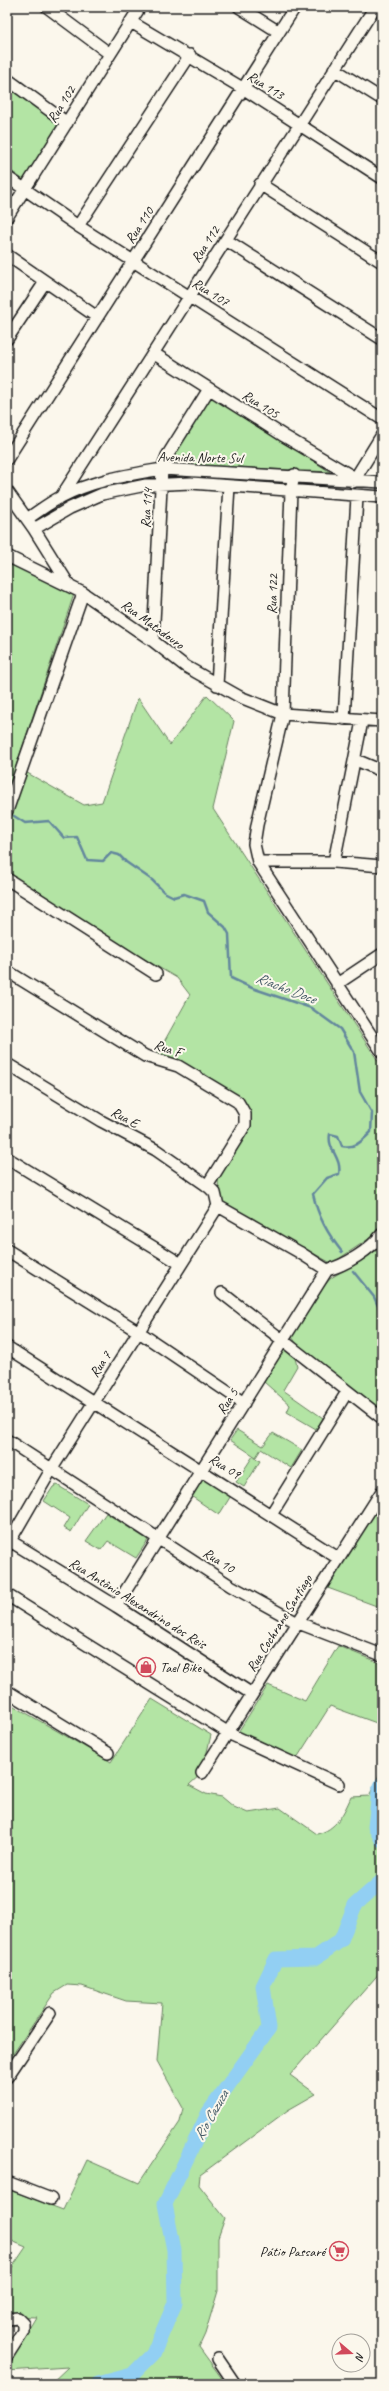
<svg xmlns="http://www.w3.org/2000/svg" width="389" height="2391" viewBox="0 0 389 2391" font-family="Caveat,sans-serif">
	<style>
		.green { fill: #b3e4a4; stroke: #688060 }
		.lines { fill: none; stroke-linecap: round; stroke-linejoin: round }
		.stream { stroke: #63879d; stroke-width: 2.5 }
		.river { stroke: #92cff3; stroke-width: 15 }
		.minor-casing { stroke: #1c1c1c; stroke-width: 14 }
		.minor { stroke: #fbf7ec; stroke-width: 11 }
		.labels { text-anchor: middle; stroke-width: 4; stroke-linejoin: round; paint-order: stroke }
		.street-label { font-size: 14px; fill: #1c1c1c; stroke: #fbf7ec }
		.poi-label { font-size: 14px; fill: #1c1c1c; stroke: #fbf7ec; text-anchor: start }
		.water-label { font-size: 15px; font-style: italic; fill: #455b67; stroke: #fbf7ec }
	</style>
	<rect width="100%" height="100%" fill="#fbf7ec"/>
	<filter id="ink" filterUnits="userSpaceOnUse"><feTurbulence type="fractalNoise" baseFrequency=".025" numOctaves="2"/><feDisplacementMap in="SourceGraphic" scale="8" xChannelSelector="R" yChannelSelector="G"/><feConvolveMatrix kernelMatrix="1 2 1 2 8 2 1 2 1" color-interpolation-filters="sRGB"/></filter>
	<g filter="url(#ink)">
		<path class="green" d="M7,86L58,124L25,181L7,168Z
			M214,397L217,398L330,472L175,464L172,460V455L208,398Z
			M7,559L74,594L7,793Z
			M207,695L234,721L213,809L382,1067V1226L370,1238L334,1262H329L223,1203L219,1193L218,1180L251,1125V1111L176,1065L155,1058L190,995L177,978L7,879V815L22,770L84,805L102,802L138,698L170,745Z
			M382,1247V1412L297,1344L292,1337L321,1289L331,1278Z
			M287,1348L294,1354L297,1366L283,1390L323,1418L316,1429L287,1412L290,1405L264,1382L280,1354Z
			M237,1430L263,1446L273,1433L302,1450L291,1468L261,1449L256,1457L230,1440Z
			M253,1456L260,1461L244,1487L236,1482Z
			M202,1478L232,1494L219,1515L191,1496Z
			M57,1485L88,1504L71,1532L64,1528L70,1518L44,1501L53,1487Z
			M382,1500V1608L325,1587Z
			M106,1513L148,1540L136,1558L108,1541L101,1550L86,1541Z
			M338,1646L382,1664V1725L330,1706L297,1758L235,1737L268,1685L305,1701Z
			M152,1699L211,1735L202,1773L189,1785L206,1794L222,1797L234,1807L248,1813L280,1808L317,1834C336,1830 344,1813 351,1797L369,1796L382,1769V1970L290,2075L316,2094L288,2110L200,2175L199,2185L225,2218L218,2238V2291L205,2334L199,2347L226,2384H50L68,2367L7,2371V2365L36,2317L7,2316V2275L26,2247L7,2239V2189L63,2210L87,2160L139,2183L180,2122L183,2108L157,2061L162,2003L126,2001L82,1986L67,1985L54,1993L7,2063V1702L111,1762Z"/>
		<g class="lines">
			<path class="stream" d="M14,816L25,823L49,821L64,838L77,837L87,860L103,861L111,853L119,855L126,862L152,880L164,892L174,897L184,894L204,901L208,912L225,927L229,934L231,978L252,988L311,1008L340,1029L354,1052L360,1092L372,1113L371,1132C362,1141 355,1149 342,1146L338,1136L330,1134C327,1150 342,1157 339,1174L327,1178L313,1194C318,1217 328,1234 342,1252
				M353,1271L374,1297L382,1315"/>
			<path class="river" d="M382,1784L379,1791L375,1827L382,1840
				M98,2384L132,2375L153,2354L175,2303L174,2250L165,2204L209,2112L269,2028L263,1986L276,1959L315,1958L341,1940L355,1905L382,1881"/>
			<g class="minor-casing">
				<path id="minor" d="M47,7L110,54
					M239,7L279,32
					M131,22L244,89L382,178
					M334,69L382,99
					M7,79L67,123
					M7,177L78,226L382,419
					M260,184L382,262
					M7,217L140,7
					M78,226L190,55
					M226,240L382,339
					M7,255L97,317
					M7,339L45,282
					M153,353L284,436L355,478
					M7,459L295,7
					M294,475L291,491L283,714L257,825L254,844L258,862L382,1052
					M353,482L382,435
					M7,491L34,529L69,585
					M61,497L375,7
					M27,519C39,511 49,503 61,497C93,480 128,475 162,469L382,482
					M34,529L70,508L102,494L146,485L191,483L382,497
					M7,556L83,593L153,641L185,666L240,697L283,714L382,721
					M153,641L162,469L167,456L209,389
					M217,685L229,486
					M344,719L357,497
					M356,760L382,771
					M7,811L83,593
					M258,862H334L382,866
					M334,862L362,721
					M7,879L156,974
					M7,971L145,1056L178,1066L238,1102L245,1114V1125L207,1186
					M337,984L382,954
					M7,1064L101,1121L156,1150L209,1187L215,1193L218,1206
					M7,1158L181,1264
					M218,1206L299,1252L327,1270
					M7,1250L139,1332L244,1403
					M222,1293L382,1418
					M7,1347L338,1558
					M7,1440L231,1586L296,1622L382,1655
					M272,1513L347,1392
					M7,1539L116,1606L252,1694
					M7,1546L51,1470L218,1206
					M7,1595L232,1735L339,1784
					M116,1606L327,1270C346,1265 370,1250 382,1234
					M7,1691L108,1753
					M202,1773L382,1491
					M7,2077L50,2013
					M7,2182L51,2199
					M7,2319L18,2318L23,2323V2331L7,2356
					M218,2359L235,2384"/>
			</g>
			<use href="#minor" class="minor"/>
		</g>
	</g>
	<defs>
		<g id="shop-ring" transform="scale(1)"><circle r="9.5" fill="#fbf7ec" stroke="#d1495b" stroke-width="1.5"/><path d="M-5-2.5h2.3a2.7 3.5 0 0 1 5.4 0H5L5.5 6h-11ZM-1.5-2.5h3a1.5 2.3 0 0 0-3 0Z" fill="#d1495b"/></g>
		<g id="supermarket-ring" transform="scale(1)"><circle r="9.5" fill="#fbf7ec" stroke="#d1495b" stroke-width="1.5"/><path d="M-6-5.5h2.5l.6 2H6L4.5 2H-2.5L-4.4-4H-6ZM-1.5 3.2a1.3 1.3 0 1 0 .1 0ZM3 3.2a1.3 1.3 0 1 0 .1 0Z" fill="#d1495b"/></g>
	</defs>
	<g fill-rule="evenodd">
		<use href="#shop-ring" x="146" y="1667"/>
		<use href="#supermarket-ring" x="339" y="2251"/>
	</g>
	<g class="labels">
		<g class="street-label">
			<text transform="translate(266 85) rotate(32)" y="5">Rua 113</text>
			<text transform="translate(61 104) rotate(-58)" y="5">Rua 102</text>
			<text transform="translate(139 225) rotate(-57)" y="5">Rua 110</text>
			<text transform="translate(205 244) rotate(-57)" y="5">Rua 112</text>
			<text transform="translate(211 292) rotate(32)" y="5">Rua 107</text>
			<text transform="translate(261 404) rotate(32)" y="5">Rua 105</text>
			<text transform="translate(200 457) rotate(1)" y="5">Avenida Norte Sul</text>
			<text transform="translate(146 508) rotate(-87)" y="5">Rua 114</text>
			<text transform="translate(272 594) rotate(-88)" y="5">Rua 122</text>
			<text transform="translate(153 624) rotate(36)" y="5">Rua Matadouro</text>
			<text transform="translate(168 1048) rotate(19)" y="5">Rua F</text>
			<text transform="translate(125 1117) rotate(28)" y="5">Rua E</text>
			<text transform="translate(100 1364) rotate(-57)" y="5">Rua 7</text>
			<text transform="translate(227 1401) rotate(-57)" y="5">Rua 5</text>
			<text transform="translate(225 1466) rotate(32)" y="5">Rua 09</text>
			<text transform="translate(219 1560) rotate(32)" y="5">Rua 10</text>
			<text transform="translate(138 1603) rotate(32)" y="5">Rua Antônio Alexandrino dos Reis</text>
			<text transform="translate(279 1623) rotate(-58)" y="5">Rua Cochrane Santiago</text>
		</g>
		<g class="poi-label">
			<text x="160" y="1672">Tael Bike</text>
			<text x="325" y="2256" text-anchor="end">Pátio Passaré</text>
		</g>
		<g class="water-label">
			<text transform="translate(286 988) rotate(21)" y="5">Riacho Doce</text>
			<text transform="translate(211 2115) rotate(-60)" y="5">Rio Cazuza</text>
		</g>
	</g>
	<rect width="389" height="2391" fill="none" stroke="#fbf7ec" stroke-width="24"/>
	<rect x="12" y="12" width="365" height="2367" fill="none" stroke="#1c1c1c" stroke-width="1.5" filter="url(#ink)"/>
	<g transform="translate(351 2353) rotate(109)"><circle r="19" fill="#fbf7ec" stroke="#a29f99"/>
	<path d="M0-3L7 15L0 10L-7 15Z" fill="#d1495b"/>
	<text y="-6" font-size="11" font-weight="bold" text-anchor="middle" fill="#1c1c1c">N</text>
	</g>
</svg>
